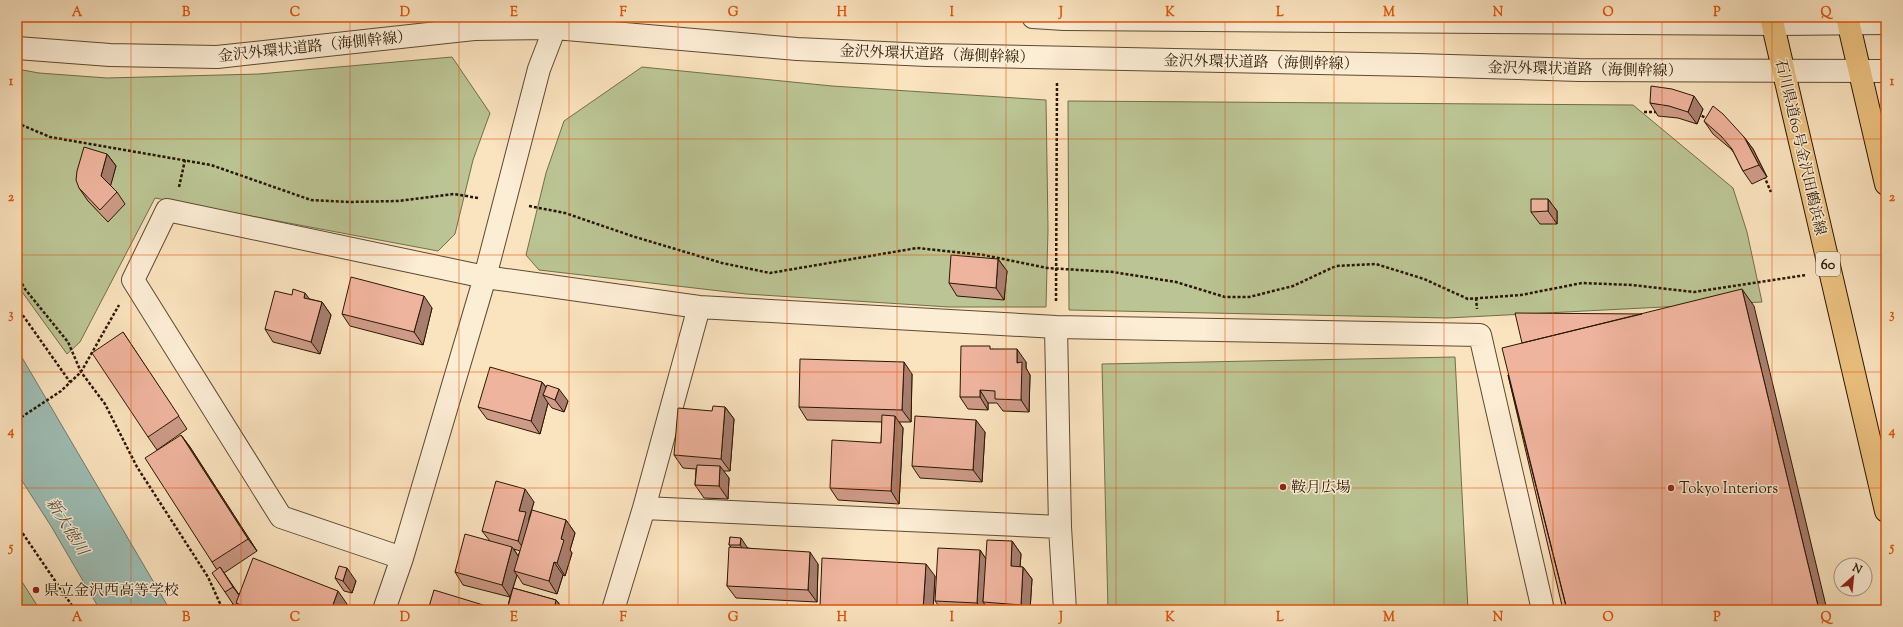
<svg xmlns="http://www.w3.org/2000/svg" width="1903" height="627" viewBox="0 0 1903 627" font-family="'Sorts Mill Goudy','Noto Serif JP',serif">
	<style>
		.green { fill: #bbc494; stroke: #726e4a }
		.water { fill: #9ebeb5; stroke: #707b6d }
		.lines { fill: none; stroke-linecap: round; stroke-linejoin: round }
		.minor-casing { stroke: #5e4a30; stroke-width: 24 }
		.major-casing { stroke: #2a1701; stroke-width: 24 }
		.path { stroke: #2a1701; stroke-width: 2.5; stroke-dasharray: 3 2; stroke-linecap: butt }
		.minor { stroke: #fcedd5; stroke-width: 22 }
		.major { stroke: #edc280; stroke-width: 22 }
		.wall { fill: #ce9b88; stroke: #2a1701; fill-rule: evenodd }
		.shaded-wall { fill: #a77e6f; stroke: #2a1701 }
		.building { fill: #efb49e; stroke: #2a1701 }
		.grid { fill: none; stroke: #de560b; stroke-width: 1; stroke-opacity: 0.55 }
		.poi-dot { fill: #8f2418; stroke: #fcedd5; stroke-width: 1.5 }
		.labels { text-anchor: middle; stroke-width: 3; stroke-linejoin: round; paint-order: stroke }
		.shield { fill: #fcedd5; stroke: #695741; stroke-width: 1 }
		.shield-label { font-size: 14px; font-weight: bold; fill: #2a1701 }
		.street-label { font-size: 15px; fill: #2a1701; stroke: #fcedd5 }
		.poi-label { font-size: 15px; fill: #2a1701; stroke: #fcedd5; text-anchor: start }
		.water-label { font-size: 16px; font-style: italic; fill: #535140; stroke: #fcedd5 }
		.neatline { fill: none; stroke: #de560b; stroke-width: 1.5 }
		.grid-label { font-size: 13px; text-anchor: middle; font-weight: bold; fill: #de560b }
	</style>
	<rect width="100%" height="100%" fill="#fae3bf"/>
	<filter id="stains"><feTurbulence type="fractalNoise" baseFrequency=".005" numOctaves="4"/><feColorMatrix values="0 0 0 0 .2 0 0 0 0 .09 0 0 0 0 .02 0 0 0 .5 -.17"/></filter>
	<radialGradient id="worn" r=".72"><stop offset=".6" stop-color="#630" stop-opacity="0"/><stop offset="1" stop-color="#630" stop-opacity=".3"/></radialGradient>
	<path class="green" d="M452,57L490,113L473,160L455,234L438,251L155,198L80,342L67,354L17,285V69L39,73L107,78L259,74Z
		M642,67L832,86L1046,100L1048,229L1046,307H949L746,294L539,270L526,255L546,173L564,121Z
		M1068,101L1633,105L1733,188L1747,232L1762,302L1447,318L1069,310Z
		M1455,357L1468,610H1108L1102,364Z
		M17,574L40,610H17Z"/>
	<path class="water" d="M17,349L170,610H100L51,526L17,473Z"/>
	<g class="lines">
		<g class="minor-casing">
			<path id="minor" d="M1033,17L1064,19L1773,24L1886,23
				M17,48L110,55L217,57L474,29L555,28L797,49L927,55L1417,65L1579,70L1886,71
				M1056,327L1060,527
				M644,508L699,307
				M402,558L281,517L133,280L167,210L485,277L699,307L1056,327L1480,335L1543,610
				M384,610L402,558L485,277L539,69L559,17
				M613,610L644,508L1060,527L1065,610"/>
		</g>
		<g class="major-casing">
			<path id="major" d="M1771,17L1886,511
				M1847,17L1886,184"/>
		</g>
		<path class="path" d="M1644,112H1659
			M1697,114L1709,119
			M17,123L50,137L211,165L311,200L349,202L398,201L454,194L478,198
			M1764,176L1771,192
			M179,187L185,160
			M529,206L565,213L632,236L722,263L770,273L917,248L984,255L1047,268L1113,272L1176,282L1225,297H1249L1293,286L1336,266L1376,264L1424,279L1468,299L1521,295L1582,283L1632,285L1694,292L1806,275
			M17,275L25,289L68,342L81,372L105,404L137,467L208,577L223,610
			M1476,298L1477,309
			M1056,301L1057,82
			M17,307L70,382
			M17,420L61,391L81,372L119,305
			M17,525L75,610"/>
		<use href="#minor" class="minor"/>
		<use href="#major" class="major"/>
	</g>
	<path class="wall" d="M1650,103L1703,109L1697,124L1678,118L1658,116Z
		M1704,121L1744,137L1753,149L1767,177L1752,184L1743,171L1734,153L1731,149L1713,134Z
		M107,154L116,166L110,186L117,192L125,204L108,222L88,201L79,188Z
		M1548,199L1557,211V224H1540L1531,212Z
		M998,259L1007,271L1004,300L957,296L949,283Z
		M310,299L322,302L331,315L320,354L273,342L265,329Z
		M432,308L423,345L350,326L342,314Z
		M123,332L187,429L157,450L148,437Z
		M992,349L1026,362V368L1030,375L1029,412L1003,411L997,403H988V410L968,409L960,397Z
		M912,374L911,422H899L903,428L899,504L838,500L830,488L881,443L882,422L807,420L799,407Z
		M542,382L546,387L568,401L564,412L552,408L548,403L540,434L487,419L478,407Z
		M725,407L734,419L730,471H723L729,478L728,499L704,498L695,485L696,469L683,468L674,455L712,411Z
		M985,432L982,482L920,478L912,466Z
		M181,435L190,447L257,551L224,573L239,595L347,604L344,610H230L233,604L225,592L217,570L212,562Z
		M534,502L529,518L566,520L575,533L570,550L572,553L565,576L563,575L557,594L523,584L517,575L513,588L556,600L564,610H507L510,597L463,585L455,572L490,541L482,531ZM514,549L520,551L518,556Z
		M730,537L748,548L818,564L817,602L736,598L727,586L731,547L729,545Z
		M1012,541L1021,554L1020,567H1023L1032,579L1030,610H989L986,606V610H942L935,601L980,550L986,559Z
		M935,576L933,610H817H822L820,607Z
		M335,578L356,581L352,593L344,591Z"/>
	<path class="shaded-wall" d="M1694,96L1703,109L1697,124L1688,112Z
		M1744,137L1753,149L1767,177L1759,165Z
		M107,154L116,166L110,188L101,176Z
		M1548,199L1557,211V224L1548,211Z
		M998,259L1007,271L1004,300L996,288Z
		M1742,289L1754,306L1827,610H1819Z
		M305,293L314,305L304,298Z
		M424,296L432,308L423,345L414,332Z
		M322,302L331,315L320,354L311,342Z
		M1017,349L1026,362V368L1030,375L1029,412L1021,400L1017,363Z
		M904,362L912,374L911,422L902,410Z
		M542,382L551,394L543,395L548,403L540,434L531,421Z
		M559,389L568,401L564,412L555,400Z
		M980,390L988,403V410L980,397Z
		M725,407L734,419L730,471L721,459Z
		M895,416L903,428L899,504L891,491Z
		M976,420L985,432L982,482L973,470Z
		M181,435L190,447L257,551L248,539Z
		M720,466L729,478L728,499L719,486Z
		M525,489L534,502L529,518L527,553L518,541L519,511Z
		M566,520L575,533L570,550L572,553L565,576L557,563L561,539Z
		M741,538L749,550V558L740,545Z
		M1012,541L1021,554L1019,579L1011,566Z
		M512,547L521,560L514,571L517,575L510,597L502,585Z
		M980,550L988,562L983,602L986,606V610H982L977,603Z
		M810,552L818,564L817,602L808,590Z
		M554,562L563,575L557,594L549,581Z
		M926,564L935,576L933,610H923Z
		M220,567L229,580L242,599L233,587Z
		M1023,567L1032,579L1030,610H1024L1021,605Z
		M347,568L356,581L352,593L343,581Z
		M338,591L347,604L344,610H331Z
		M556,600L564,610H554Z
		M237,606L240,610H236Z"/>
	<path class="building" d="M1651,86L1672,89L1694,96L1688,112L1669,106L1650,103Z
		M1713,106L1723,114L1744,137L1759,165L1743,171L1732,149L1722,137L1704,121Z
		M84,147L107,154L101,176L117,192L100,210L79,188L76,180L77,171Z
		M1531,199H1548V211L1531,212Z
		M951,255L998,259L996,288L949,283Z
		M351,277L424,296L414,332L342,314Z
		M293,289L305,293L304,298L322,302L311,342L265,329L275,291L292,295Z
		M1742,289L1819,610H1567L1502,348Z
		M1515,313L1642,314L1522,343Z
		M123,332L179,416L148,437L92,353Z
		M961,346H990V349H1017V363L1022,362L1021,400L995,399V391L980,390V397H960Z
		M800,359L904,362L902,410L799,407Z
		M490,367L542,382L531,421L478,407Z
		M1508,375L1567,610H1563Z
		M547,385L559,389L555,400L543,395Z
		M713,406L725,407L721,459L674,455L678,408L712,411Z
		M882,415L895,416L891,491L830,488L832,440L881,443Z
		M915,416L976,420L973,470L912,466Z
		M181,435L248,539L212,562L145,458Z
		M697,465L720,466L719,486L695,485Z
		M496,481L525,489L519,511L526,512L518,541L482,531Z
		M532,510L566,520L561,539L564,540L557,563L554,562L549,581L514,571Z
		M465,534L512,547L502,585L455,572Z
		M730,537L741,538L740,545H729Z
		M987,540L1012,541L1011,566L1023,567L1021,605L983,602Z
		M729,547L810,552L808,590L727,586Z
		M938,548L980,550L977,603L935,601Z
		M253,558L338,591L331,610H253L236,603Z
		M822,558L926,564L923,610H878L820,607Z
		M339,566L347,568L343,581L335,578Z
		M220,567L233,587L225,592L212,573Z
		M513,588L556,600L554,610H507Z
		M434,590L493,608L492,610H428Z
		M233,604L237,606L236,610H230Z"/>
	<path class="grid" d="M131,17V610M241,17V610M350,17V610M459,17V610M569,17V610M678,17V610M787,17V610M897,17V610M1006,17V610M1116,17V610M1225,17V610M1334,17V610M1444,17V610M1553,17V610M1662,17V610M1772,17V610M17,139H1886M17,255H1886M17,372H1886M17,488H1886"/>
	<g class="poi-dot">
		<circle cx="1283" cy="487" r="4"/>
		<circle cx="1671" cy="488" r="4"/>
		<circle cx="36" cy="590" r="4"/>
	</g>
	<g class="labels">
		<rect class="shield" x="1816" y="252" width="24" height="24" rx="3"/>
		<g class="shield-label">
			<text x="1828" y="269">60</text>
		</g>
		<g class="street-label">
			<text transform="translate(315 46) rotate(-6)" y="5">金沢外環状道路（海側幹線）</text>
			<text transform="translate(937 54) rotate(2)" y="5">金沢外環状道路（海側幹線）</text>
			<text transform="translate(1261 62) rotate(1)" y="5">金沢外環状道路（海側幹線）</text>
			<text transform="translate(1585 69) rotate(1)" y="5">金沢外環状道路（海側幹線）</text>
			<text transform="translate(1801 147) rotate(77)" y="5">石川県道60号金沢田鶴浜線</text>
		</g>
		<g class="poi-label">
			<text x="1291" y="492">鞍月広場</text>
			<text x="1679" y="493">Tokyo Interiors</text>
			<text x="44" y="595">県立金沢西高等学校</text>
		</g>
		<g class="water-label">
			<text transform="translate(68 526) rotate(58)" y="6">新大徳川</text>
		</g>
	</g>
	<rect width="1903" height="627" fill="none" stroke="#fae3bf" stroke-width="44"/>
	<g transform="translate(1853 577) rotate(27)"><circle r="19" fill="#fcedd5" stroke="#a89780"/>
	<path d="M0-3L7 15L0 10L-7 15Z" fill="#8f2418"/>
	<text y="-6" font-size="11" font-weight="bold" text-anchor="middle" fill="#2a1701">N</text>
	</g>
	<rect x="22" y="22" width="1859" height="583" class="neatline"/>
	<g class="grid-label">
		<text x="77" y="16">A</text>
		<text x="186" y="16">B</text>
		<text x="295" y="16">C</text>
		<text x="405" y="16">D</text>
		<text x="514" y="16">E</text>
		<text x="623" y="16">F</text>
		<text x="733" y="16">G</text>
		<text x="842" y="16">H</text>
		<text x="952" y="16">I</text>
		<text x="1061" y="16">J</text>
		<text x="1170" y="16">K</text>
		<text x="1280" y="16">L</text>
		<text x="1389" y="16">M</text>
		<text x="1498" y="16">N</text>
		<text x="1608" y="16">O</text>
		<text x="1717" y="16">P</text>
		<text x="1826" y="16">Q</text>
		<text x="11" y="85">1</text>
		<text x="1892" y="85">1</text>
		<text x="11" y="201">2</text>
		<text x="1892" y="201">2</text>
		<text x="11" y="318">3</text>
		<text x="1892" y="318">3</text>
		<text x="11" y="435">4</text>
		<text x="1892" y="435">4</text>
		<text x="11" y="551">5</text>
		<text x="1892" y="551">5</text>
		<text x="77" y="621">A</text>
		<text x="186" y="621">B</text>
		<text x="295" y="621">C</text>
		<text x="405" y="621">D</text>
		<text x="514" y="621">E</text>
		<text x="623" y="621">F</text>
		<text x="733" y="621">G</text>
		<text x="842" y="621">H</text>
		<text x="952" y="621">I</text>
		<text x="1061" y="621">J</text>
		<text x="1170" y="621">K</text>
		<text x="1280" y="621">L</text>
		<text x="1389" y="621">M</text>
		<text x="1498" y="621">N</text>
		<text x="1608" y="621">O</text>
		<text x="1717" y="621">P</text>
		<text x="1826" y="621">Q</text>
	</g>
	<rect width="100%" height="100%" filter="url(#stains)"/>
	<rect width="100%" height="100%" fill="url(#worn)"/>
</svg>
